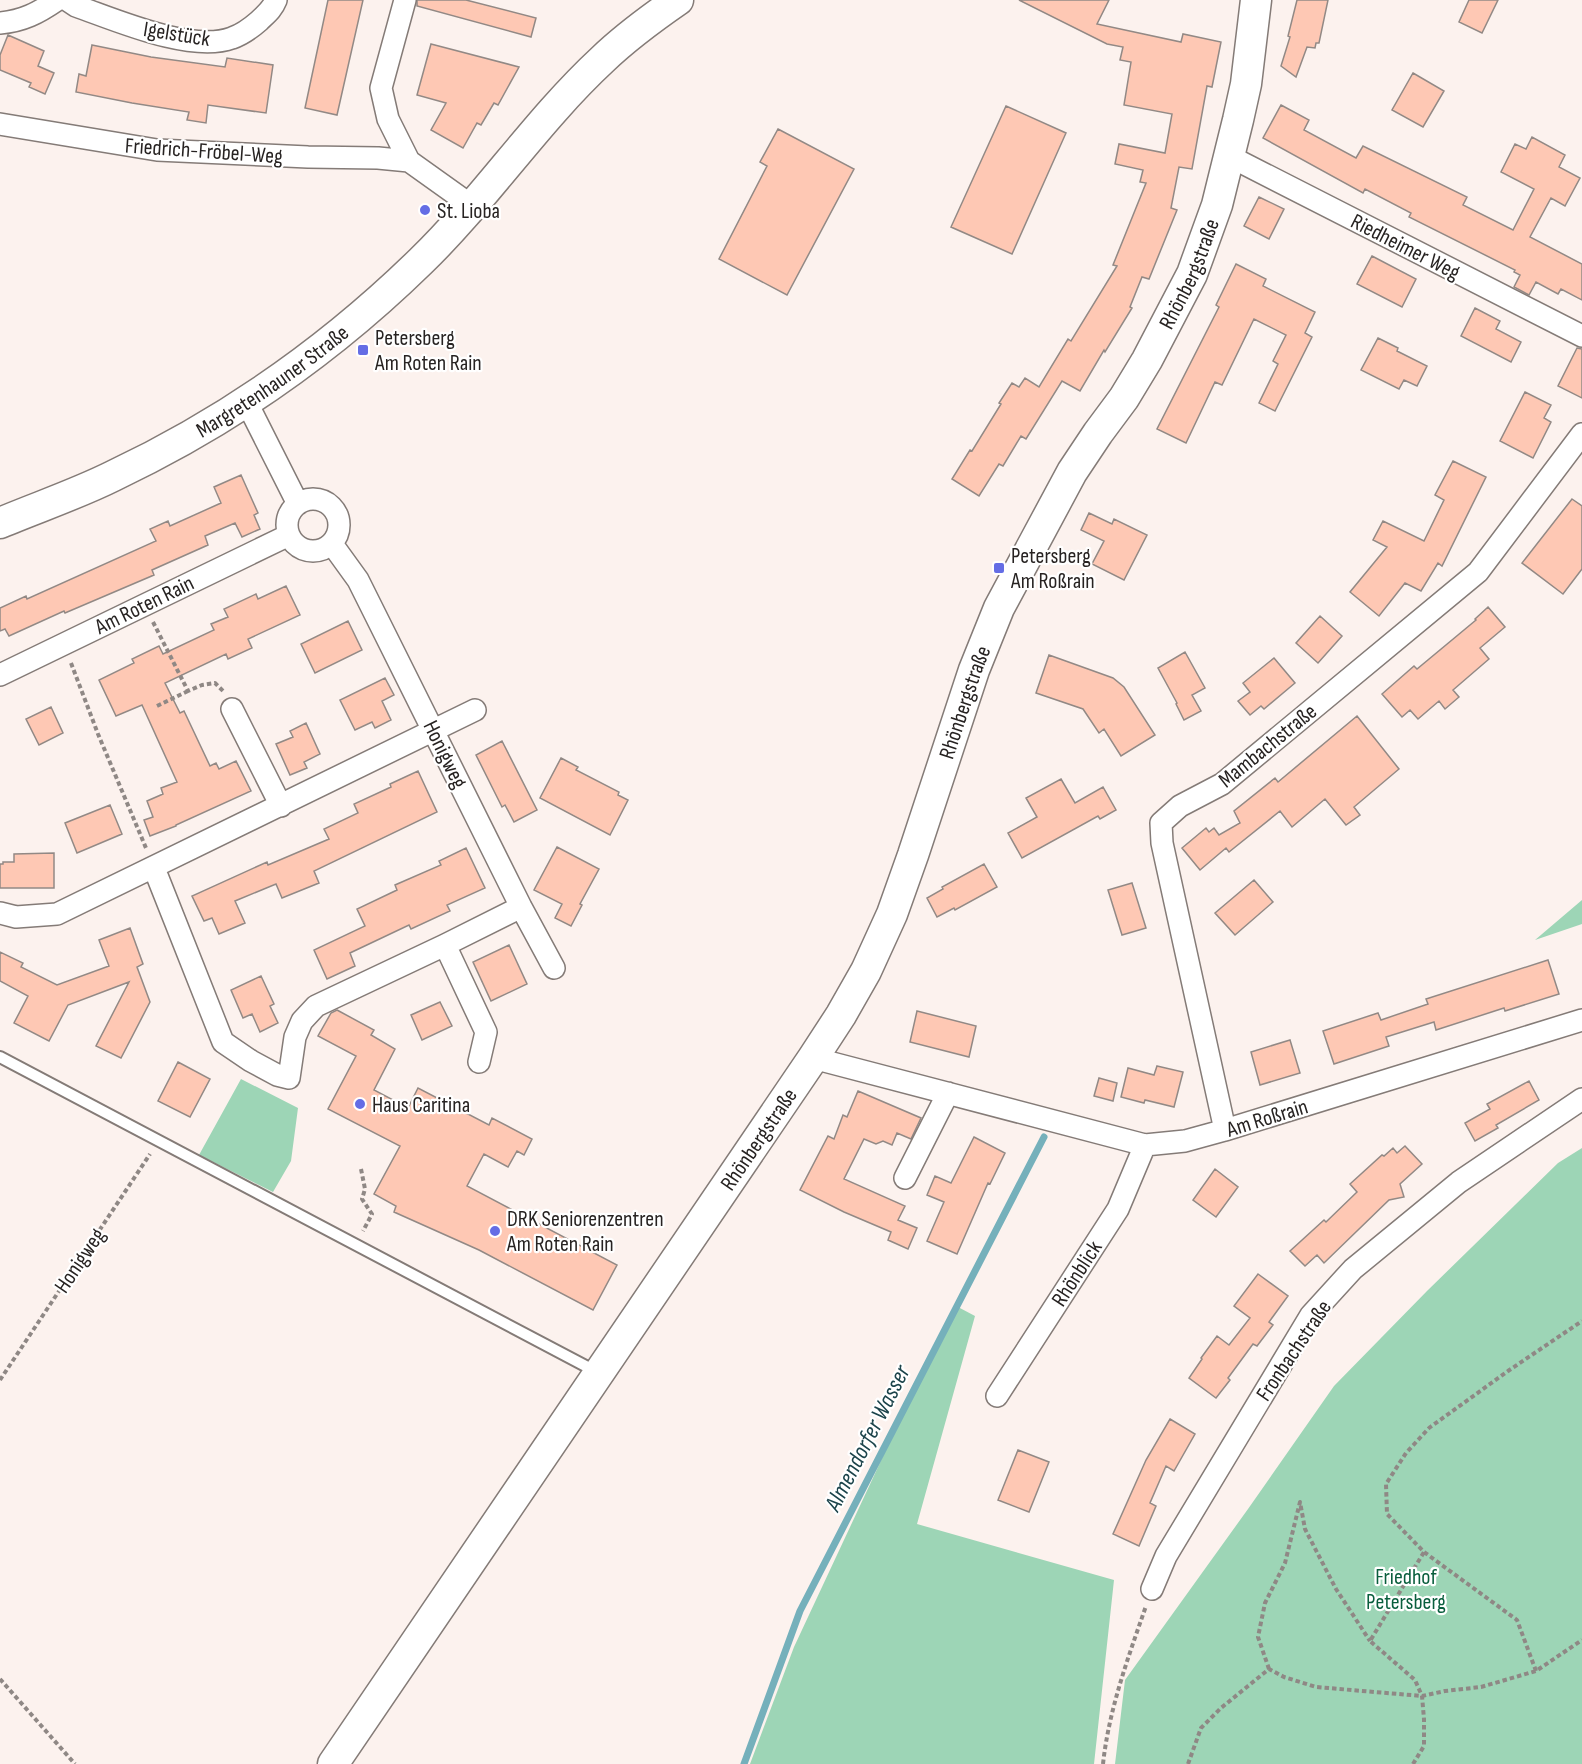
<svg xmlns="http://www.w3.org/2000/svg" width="1582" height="1764" viewBox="0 0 1582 1764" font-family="'Sofia Sans Condensed',sans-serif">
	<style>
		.green { fill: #9dd5b6 }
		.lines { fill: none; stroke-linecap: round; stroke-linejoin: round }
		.stream { stroke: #75b0bb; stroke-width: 7 }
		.building { fill: #fec8b4; stroke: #928985; stroke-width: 1.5 }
		.lane-casing { stroke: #847b77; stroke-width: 14 }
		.street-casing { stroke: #847b77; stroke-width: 24 }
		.secondary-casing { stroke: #847b77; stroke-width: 33 }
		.path { stroke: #8f8885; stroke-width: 4; stroke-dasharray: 4.5 3; stroke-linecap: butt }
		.lane { stroke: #fff; stroke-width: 10 }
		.street { stroke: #fff; stroke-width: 21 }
		.secondary { stroke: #fff; stroke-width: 30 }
		.poi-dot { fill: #646de5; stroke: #fff; stroke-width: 2 }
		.labels { text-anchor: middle; stroke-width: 4.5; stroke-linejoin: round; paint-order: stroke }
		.street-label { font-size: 22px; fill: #272322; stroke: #fff }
		.poi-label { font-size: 22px; fill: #272322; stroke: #fff; text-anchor: start }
		.park-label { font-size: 22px; fill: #095e3d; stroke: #fff }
		.water-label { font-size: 24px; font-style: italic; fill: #1c444b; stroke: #fff }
	</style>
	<rect width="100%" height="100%" fill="#fcf2ee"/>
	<path class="green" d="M1582,900V924L1535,940Z
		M241,1079L298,1108L291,1161L273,1192L199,1155Z
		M1582,1148V1764H1115L1125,1680L1248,1509L1334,1386L1427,1291L1558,1163Z
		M958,1307L975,1316L917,1524L1114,1580L1094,1764H750L794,1647L907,1405Z"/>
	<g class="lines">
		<path class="stream" d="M744,1764L800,1611L1044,1137"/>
	</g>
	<path class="building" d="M328,0H363L337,115L305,108Z
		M417,0H466L536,18L531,37L417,6Z
		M1019,0H1109L1097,24L1181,42L1183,34L1221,42L1212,87L1207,86L1192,169L1179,167L1171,208L1177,210L1149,279L1142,277L1130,307L1132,308L1105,352L1104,350L1080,391L1062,381L1026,439L1021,436L1003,466L999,464L979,496L952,479L970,450L972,451L1001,404L999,403L1012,383L1019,387L1025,378L1039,387L1068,339L1071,341L1117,266L1113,265L1146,183L1140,182L1143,170L1115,164L1119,144L1165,153L1172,114L1124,105L1131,62L1120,60L1123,47L1107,44Z
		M1297,0H1328L1319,43H1316L1315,48L1307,47L1296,77L1281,66L1290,37L1288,36Z
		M1469,0H1498L1482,33L1459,22Z
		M8,35L44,51L38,66L54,73L45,94L29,87L31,83L0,70V55Z
		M431,44L519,67L498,105L494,103L481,125L477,123L463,148L431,130L446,103L417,95Z
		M92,45L151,57L225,67L227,58L273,65L266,113L208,105L206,123L187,120L189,112L132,103L76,92L79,74L86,76Z
		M1413,73L1444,91L1423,127L1392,110Z
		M1281,105L1309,120L1304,130L1356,158L1363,146L1467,197L1463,205L1513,230L1534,189L1501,172L1515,144L1526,149L1532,137L1565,155L1559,167L1580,178L1565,206L1551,198L1530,237L1582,264V300L1561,289L1558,294L1536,282L1529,295L1514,287L1520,275L1514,272L1515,270L1409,217L1411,213L1365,189L1363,193L1263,138Z
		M1006,106L1066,133L1012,254L951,227Z
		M778,129L854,169L787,295L719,259L767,166L760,162Z
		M1259,197L1284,209L1269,239L1244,226Z
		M1372,256L1416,279L1402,307L1357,284Z
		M1236,264L1266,279L1263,286L1315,312L1305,333L1312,337L1275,411L1259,403L1278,364L1273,361L1286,335L1254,319L1222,385L1215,382L1186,443L1157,429L1219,307L1216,305Z
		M1475,308L1500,321L1496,329L1521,342L1511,362L1461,336Z
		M1378,338L1398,348L1397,351L1427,366L1417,386L1404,380L1399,389L1361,370Z
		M1577,348L1582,349V398L1558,386Z
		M1525,392L1551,405L1544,418L1551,422L1533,458L1500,441Z
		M1453,461L1486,477L1442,566L1438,563L1421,591L1405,583L1379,616L1350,592L1387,547L1373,540L1383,521L1424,541L1444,500L1435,495Z
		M241,475L258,513L254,515L260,529L242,537L235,523L205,536L208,545L152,570L154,575L65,613L64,611L9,636L5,629L0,631V608L26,596L27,599L156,541L150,529L168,521L170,526L221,503L214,487Z
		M1572,499L1582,506V569L1563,594L1522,563Z
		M1089,513L1112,524L1114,519L1147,535L1124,580L1092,564L1104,541L1081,530Z
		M286,586L300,615L248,639L252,648L228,659L226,654L165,683L180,713L184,711L210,766L216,763L219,769L236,761L251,791L176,825V826L150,836L144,820L153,817L147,801L163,794L161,788L177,782L142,705L116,716L99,680L134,663L132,659L159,646L163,654L214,630L211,624L228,617L224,609L256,594L258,599Z
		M1488,607L1505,627L1480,648L1489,659L1453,690L1459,697L1445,709L1439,701L1418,719L1410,710L1402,717L1382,694L1414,666L1417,669L1476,620L1475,619Z
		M1320,616L1342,636L1318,663L1296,643Z
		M348,621L362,650L315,673L301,644Z
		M1185,652L1205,688L1192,695L1201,711L1184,720L1176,704L1177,703L1158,668Z
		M1049,655L1113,678L1124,687L1155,735L1121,756L1104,729L1099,733L1083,709L1036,693Z
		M1274,658L1295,683L1264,709L1261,706L1250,715L1238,701L1250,692L1243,683Z
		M385,678L394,695L382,701L391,720L375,728L372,722L355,730L340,700Z
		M51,707L63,733L39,745L26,719Z
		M1357,716L1399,769L1354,807L1360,815L1346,825L1325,799L1292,827L1280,811L1229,852L1226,848L1200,870L1182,848L1206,828L1209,832L1214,828L1219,835L1240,823L1234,811L1275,778L1278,782Z
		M306,723L320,754L304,762L307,768L290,775L276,744L293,737L290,731Z
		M502,741L537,810L514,822L505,805L502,807L476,755Z
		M561,758L578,767L576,770L619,792L618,795L628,800L610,835L540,798Z
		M418,771L437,812L314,871L319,883L282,898L276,884L235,901L245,923L219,934L212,918L204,921L192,896L267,862L268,865L329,839L324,829L358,813L354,804L391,787L390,784Z
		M1061,779L1075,803L1103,787L1116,810L1100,819L1098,816L1022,858L1008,833L1037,817L1026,798Z
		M110,805L122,834L77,853L65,823Z
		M557,847L599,869L580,904L582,905L571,926L555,918L562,904L534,890Z
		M466,848L485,888L447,905L450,911L411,929L409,925L350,953L355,966L327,979L314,950L365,926L357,909L397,890L395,885L441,865L439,861Z
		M54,853V888H0V864H3V862H14V854Z
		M984,864L997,887L955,910L954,908L937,917L927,898L943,889L942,887Z
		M1254,880L1273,902L1235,935L1215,913Z
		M1132,883L1146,928L1122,935L1108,890Z
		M130,928L143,964L137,967L150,1002L121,1058L96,1046L129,982L68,1005L49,1041L14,1023L28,996L0,981V952L23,963L21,967L57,985L109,966L99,940Z
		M509,945L527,984L491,1001L473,962Z
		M1548,960L1559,994L1505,1011L1504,1008L1436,1030L1434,1022L1386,1037L1389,1046L1334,1064L1323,1031L1378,1013L1381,1020L1428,1004L1426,999Z
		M261,976L274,1004L270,1006L278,1023L260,1032L252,1014L243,1018L231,990Z
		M440,1002L452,1026L422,1040L411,1015Z
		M337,1010L374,1030L371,1035L395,1049L374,1090L408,1108L418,1088L489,1125L492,1118L532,1139L524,1155L517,1151L508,1167L484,1154L467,1186L617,1265L593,1310L479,1250L394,1212L396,1206L374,1194L400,1146L328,1109L356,1056L318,1036L331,1013Z
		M917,1011L976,1026L969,1057L910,1042Z
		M1290,1040L1300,1073L1260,1085L1251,1052Z
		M178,1062L210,1079L190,1117L158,1101Z
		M1157,1066L1183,1072L1174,1107L1145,1100L1144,1103L1121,1097L1128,1068L1154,1075Z
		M1099,1078L1117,1083L1113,1101L1094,1096Z
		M1529,1081L1539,1100L1496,1125L1498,1128L1475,1141L1465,1123L1490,1109L1487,1104Z
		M858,1091L921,1118L911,1139L897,1133L892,1145L883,1141L876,1144L864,1139L844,1179L905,1206L898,1220L917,1228L908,1249L888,1240L891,1232L844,1212L800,1190L828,1136L834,1139L843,1115L847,1117Z
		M974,1137L1005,1153L990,1184L988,1183L957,1254L927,1241L944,1202L927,1195L935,1176L951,1183Z
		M1405,1146L1422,1164L1400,1184L1404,1197L1389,1200L1324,1263L1317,1255L1305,1266L1290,1251L1324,1220L1326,1222L1357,1192L1350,1184L1382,1155L1384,1156L1393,1148L1397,1153Z
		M1215,1169L1238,1187L1216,1217L1193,1200Z
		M1258,1274L1288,1296L1269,1322L1273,1325L1257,1346L1253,1344L1228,1378L1230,1380L1216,1398L1189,1378L1202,1359L1201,1358L1217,1336L1229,1345L1250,1318L1234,1306Z
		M1170,1419L1195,1434L1174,1471L1166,1466L1150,1503L1156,1506L1139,1546L1113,1534L1146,1460Z
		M1018,1450L1049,1462L1029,1512L998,1500Z"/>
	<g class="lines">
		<g class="lane-casing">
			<path id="lane" d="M0,1057L597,1372"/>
		</g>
		<g class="street-casing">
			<path id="street" d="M67,0L76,6C116,20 191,53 232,38C241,35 251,28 259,21C266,14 272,10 276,0
				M405,0L381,88L388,119L409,161L472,206
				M0,23C23,21 38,13 57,0
				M0,124L157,150L308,157L378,158L409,161
				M1229,156L1582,336
				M246,401L298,504
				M287 525a26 26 0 1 1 52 0a26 26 0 1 1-52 0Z
				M332,544L358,580L521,907L554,968
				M0,675L289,535
				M232,709L281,806
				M154,868L223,1042L251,1061L277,1075L289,1078L295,1037L302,1021L316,1006L445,945L521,907
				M0,913L16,917L57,914L475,710
				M445,945L486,1032L479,1062
				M813,1058L1145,1145L1185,1141L1225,1130L1582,1020
				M1225,1130L1162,843L1161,823L1180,806L1222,784L1478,572L1582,434
				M905,1178L948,1093
				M997,1396L1118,1209L1145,1145
				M1152,1589L1166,1556L1311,1315L1353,1269L1459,1182L1582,1099"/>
		</g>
		<g class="secondary-casing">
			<g id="secondary">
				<path id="s1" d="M0,523C38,507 77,494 113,476C227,422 331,349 421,261C486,198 536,121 603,59C626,37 652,18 678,0"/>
				<path id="s2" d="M333,1764L813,1058L841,1015L866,971L892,914L913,855L974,670L999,608L1072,472L1098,433L1124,398L1147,360L1192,274L1217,205L1238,120L1246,84L1256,0"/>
			</g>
		</g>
		<path class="path" d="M153,622L188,691L202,685L215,683L224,692
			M71,663L98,734L146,848
			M157,706L188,691
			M361,1169L365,1189L362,1199L372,1214L363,1231
			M0,1380L150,1154
			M1269,1669L1258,1637L1265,1603L1285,1563L1300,1502L1305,1529L1336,1589L1370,1641
			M1536,1671L1517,1620L1424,1552L1387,1514L1386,1484L1406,1453L1429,1428L1508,1371L1582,1321
			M0,1679L75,1764
			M1103,1764C1109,1709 1128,1658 1146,1606
			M1188,1764L1201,1728L1221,1708L1269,1669L1284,1677L1316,1687L1422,1696L1445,1691L1481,1687L1536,1671L1582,1640
			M1413,1764L1424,1746V1719L1422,1696L1415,1680L1370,1641L1424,1552"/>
		<use href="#lane" class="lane"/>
		<use href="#street" class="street"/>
		<use href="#secondary" class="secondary"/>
	</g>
	<g class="poi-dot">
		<circle cx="425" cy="210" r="6"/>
		<rect x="357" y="344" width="12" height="12" rx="3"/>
		<rect x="993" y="562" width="12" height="12" rx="3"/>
		<circle cx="360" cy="1104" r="6"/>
		<circle cx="495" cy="1231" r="6"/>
	</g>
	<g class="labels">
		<g class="street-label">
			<text transform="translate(177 33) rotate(9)" y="8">Igelstück</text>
			<text transform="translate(204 150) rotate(4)" y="8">Friedrich-Fröbel-Weg</text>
			<text transform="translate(1406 246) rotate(27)" y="8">Riedheimer Weg</text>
			<text dy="8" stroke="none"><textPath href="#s2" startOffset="1728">Rhönbergstraße</textPath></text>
			<text dy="8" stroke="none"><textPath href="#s1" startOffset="308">Margretenhauner Straße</textPath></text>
			<text transform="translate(144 604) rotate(-26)" y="8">Am Roten Rain</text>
			<text dy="8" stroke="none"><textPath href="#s2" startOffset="1242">Rhönbergstraße</textPath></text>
			<text transform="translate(1267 745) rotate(-39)" y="8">Mambachstraße</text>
			<text transform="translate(446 754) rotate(64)" y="8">Honigweg</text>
			<text transform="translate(1267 1117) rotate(-17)" y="8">Am Roßrain</text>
			<text dy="8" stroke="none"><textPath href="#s2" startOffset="756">Rhönbergstraße</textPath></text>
			<text transform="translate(79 1260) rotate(-56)" y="8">Honigweg</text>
			<text transform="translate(1076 1273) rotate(-57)" y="8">Rhönblick</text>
			<text transform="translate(1293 1350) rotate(-56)" y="8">Fronbachstraße</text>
		</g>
		<g class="poi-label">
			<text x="437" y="218">St. Lioba</text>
			<text x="375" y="345">Petersberg<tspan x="375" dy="25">Am Roten Rain</tspan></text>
			<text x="1011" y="563">Petersberg<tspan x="1011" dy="25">Am Roßrain</tspan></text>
			<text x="372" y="1112">Haus Caritina</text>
			<text x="507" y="1226">DRK Seniorenzentren<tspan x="507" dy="25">Am Roten Rain</tspan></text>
		</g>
		<g class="park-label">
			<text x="1406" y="1584">Friedhof<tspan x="1406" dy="25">Petersberg</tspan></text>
		</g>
		<g class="water-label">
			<text transform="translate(867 1438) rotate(-63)" y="8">Almendorfer Wasser</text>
		</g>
	</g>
</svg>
